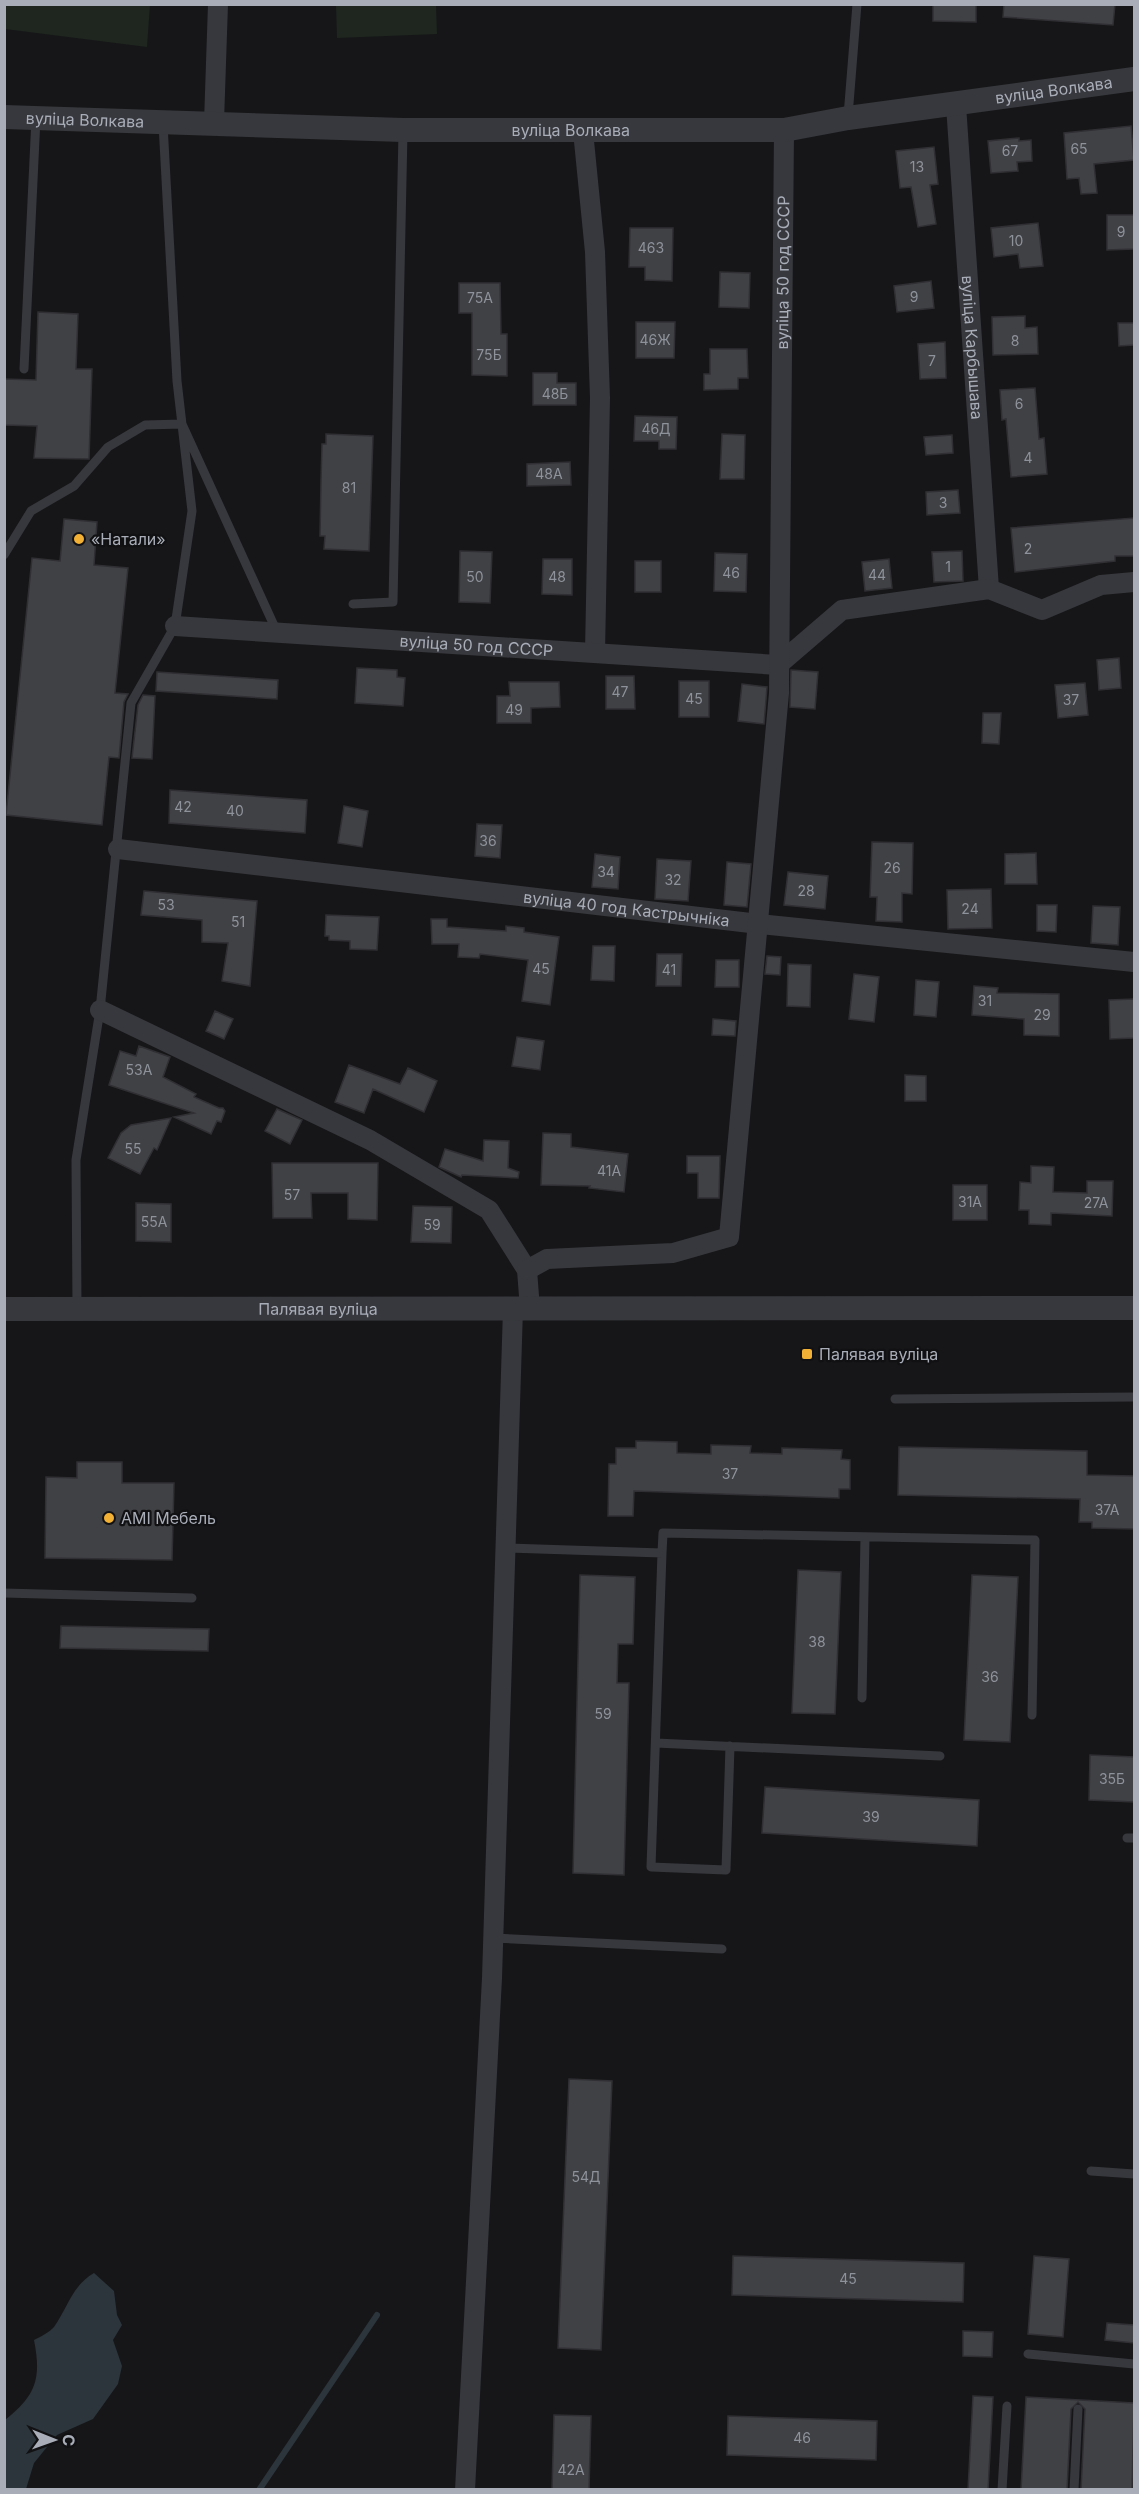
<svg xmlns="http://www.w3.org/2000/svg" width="1139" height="2494" viewBox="0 0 1139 2494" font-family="Inter,sans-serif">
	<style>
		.green { fill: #1e261f }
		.water { fill: #2c353c }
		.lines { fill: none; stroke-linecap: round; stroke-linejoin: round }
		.stream { stroke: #2c353c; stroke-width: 6 }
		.building { fill: #404145; stroke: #303034; stroke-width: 1.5 }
		.service { stroke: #37383d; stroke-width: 9 }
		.minor { stroke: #37383d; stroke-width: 20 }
		.tertiary { stroke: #37383d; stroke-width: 24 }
		.poi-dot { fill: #f2b134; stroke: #111113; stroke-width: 2 }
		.labels { text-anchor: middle; stroke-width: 4.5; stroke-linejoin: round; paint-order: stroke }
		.number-label { font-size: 14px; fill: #8e929b }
		.street-label { font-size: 16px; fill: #a8adb8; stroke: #111113 }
		.poi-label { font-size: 16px; fill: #a8adb8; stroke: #111113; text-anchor: start }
	</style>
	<rect width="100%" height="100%" fill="#161618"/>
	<path class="green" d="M5,4L150,5L147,47L5,29Z
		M336,5H436L437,34L337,38Z"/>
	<path class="water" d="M94,2273L114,2291L117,2315L122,2325L113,2340L122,2366L118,2384L93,2419L57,2435L47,2447L34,2463L26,2489H5V2420C35,2396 42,2380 34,2340C40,2337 50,2332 54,2327C68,2307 72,2286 94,2273Z"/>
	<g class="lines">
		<path class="stream" d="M259,2490L377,2315"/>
	</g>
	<path class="building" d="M933,4H976V22L933,21Z
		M1004,4H1115L1113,25L1003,17Z
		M1131,126L1134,160L1094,164L1097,193L1081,194L1079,178L1067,179L1064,133Z
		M1019,138V141L1031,140L1032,161L1017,162L1018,171L991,173L988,141Z
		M934,147L938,184L930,185L936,224L918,227L911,187L900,188L896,151Z
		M1107,215H1134V249L1107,250Z
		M1038,223L1043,266L1020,268L1018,254L994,257L991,228Z
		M630,228H673L672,281L645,280V267H629Z
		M720,272L750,273L749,308L719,307Z
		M931,281L934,308L897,312L894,286Z
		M459,283H500L501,334H507V376L472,375V313H459Z
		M38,312L78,314L76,369H92L89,459L34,458L37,426L4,425V379L36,380Z
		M1025,316V328L1037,327L1038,354L993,355L992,317Z
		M636,322H675L674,358H636Z
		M1118,323H1134V345L1119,346Z
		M945,342L946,378L920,379L918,344Z
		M710,349H747L748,378H738V389L704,390V374H710Z
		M533,373H557V383H576V405H533Z
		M1035,388L1039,439L1044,438L1047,474L1011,477L1006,419L1002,420L1000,390Z
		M635,416L677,417L676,449H659V441H634Z
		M326,434L373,436L369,551L324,549L325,536H320L321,481L322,444H326Z
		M722,434L745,435L744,479H720Z
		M952,435L953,453L926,455L924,437Z
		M570,462L571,485L527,486V464Z
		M958,490L960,513L927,515L926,492Z
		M1134,518V556H1115V561L1015,572L1011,528Z
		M64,519L97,522L94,565L128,568L115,693L128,694L124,702L119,758L109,757L102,825L6,815L32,558L60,561Z
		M460,551L492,552L490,603L459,602Z
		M962,551L963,581L934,582L932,552Z
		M715,553L747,554L746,592L714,591Z
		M543,559H572V595L542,594Z
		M889,559L892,588L865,591L862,562Z
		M635,561H661V592H635Z
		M1119,658L1121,688L1099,690L1097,660Z
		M357,668L397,670V677L405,678L403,706L355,703Z
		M791,670L818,672L815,709L790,707Z
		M157,672L278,680L277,699L156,691Z
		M606,676H634L635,709H606Z
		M679,681H709V717H679Z
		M509,682H559L560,707L531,708V723H497V696H510Z
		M1085,683L1088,715L1058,718L1055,685Z
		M742,684L767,687L764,724L738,721Z
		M143,695L155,696L152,759L132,758L138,705Z
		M983,713H1001L999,744L982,743Z
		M170,790L307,800L305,833L169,823Z
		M344,806L368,811L362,847L338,843Z
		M477,824L502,825L500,858L475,856Z
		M872,842L913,843L912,894L902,893V922L876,921L877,897H870Z
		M1036,853L1037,884H1005V854Z
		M595,854L620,857L618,889L592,887Z
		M657,859L691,861L688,901L655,899Z
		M727,862L751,864L747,907L724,905Z
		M788,872L828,876L825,909L784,905Z
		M991,889L992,928L948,929L947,890Z
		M144,891L257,901L250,986L222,981L228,943L202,942V920L141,915Z
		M1037,905H1057L1056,932L1037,931Z
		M1093,906L1120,907L1118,945L1091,943Z
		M326,915L379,917L377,950L350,949V941L329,940V936H325Z
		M431,919H447V927L506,931V926L524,928V932L559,937L550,1005L522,1001L528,960L480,954L479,958L458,957L459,944H432Z
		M593,946H615L614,981L591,980Z
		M657,954H682L681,986H656Z
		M767,956L781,957L780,975L765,974Z
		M716,960H739V987H715Z
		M788,964L811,965L810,1007L787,1006Z
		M854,974L879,977L874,1022L849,1019Z
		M916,980L939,982L936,1017L914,1015Z
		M974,986L998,988L997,993L1059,994V1036L1024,1035V1019L972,1015Z
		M1134,999V1038L1110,1039L1109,1000Z
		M215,1011L233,1019L224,1039L206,1031Z
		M713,1019L736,1021L735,1036L712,1035Z
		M517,1037L544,1041L540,1070L512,1066Z
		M139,1046L170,1057L163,1077L196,1094L194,1097L219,1108H223L225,1111L221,1122L217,1121L211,1134L174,1117L194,1113L109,1085L120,1051L136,1056Z
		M349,1065L400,1084L408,1068L437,1081L424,1112L373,1089L364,1113L335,1102Z
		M905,1075L926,1076V1101H905Z
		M277,1109L302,1120L290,1144L265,1131Z
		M171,1118L157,1150L154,1148L140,1174L108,1158L121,1133L131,1125Z
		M543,1133L571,1134V1147L628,1154L624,1192L589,1188L590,1186L541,1185Z
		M484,1140L509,1141L508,1168L519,1172L518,1178L462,1175L461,1177L439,1167L445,1149L483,1161Z
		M687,1156H720L719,1198H698V1173H687Z
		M272,1163H378L377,1220L348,1219V1193H311L312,1218H273Z
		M1031,1166L1054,1167L1053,1192L1087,1193V1181H1113L1112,1216L1051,1213V1225L1029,1224V1210H1019L1020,1182L1031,1183Z
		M953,1185H987V1220H953Z
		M136,1203L171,1204V1242L136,1241Z
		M413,1206L452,1207L451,1243L411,1242Z
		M636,1441L677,1442V1453L711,1454V1445L751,1446L750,1453L782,1454V1448L842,1450L841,1459L850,1460V1489H839V1498L634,1491L633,1516H608L609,1464H616V1448H636Z
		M899,1447L1087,1451V1475L1134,1476V1529L1092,1528V1522H1079L1080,1499L898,1495Z
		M77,1462H122V1483H174L172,1560L45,1558L46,1477L77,1478Z
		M798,1570L841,1572L835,1714L792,1713Z
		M580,1575L635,1577L633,1644H618L617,1683H629L624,1875L573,1873Z
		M972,1575L1018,1577L1010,1742L964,1740Z
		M61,1626L209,1629L208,1651L60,1648Z
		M1090,1755L1134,1757V1802L1089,1800Z
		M765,1787L979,1800L977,1846L762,1833Z
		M569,2079L612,2081L601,2350L558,2348Z
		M733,2256L964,2263L963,2302L732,2295Z
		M1034,2256L1069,2259L1063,2337L1028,2334Z
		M1107,2323L1134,2325V2343L1105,2340Z
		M963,2331L993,2332L992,2357L963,2356Z
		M973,2396L993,2397L988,2490H968Z
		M1026,2397L1134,2403L1132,2490H1081L1085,2409L1078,2402L1071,2409L1067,2490H1021Z
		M554,2415L591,2416L589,2490H552Z
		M728,2416L877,2421L876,2460L727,2455Z"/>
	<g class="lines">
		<path class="service" d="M848,116L857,4
			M24,369L36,118
			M4,555L31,511L74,486L108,447L145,425L182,424L277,632
			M353,604L393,602L403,132
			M77,1307L76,1160L100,1010L131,703L175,626L192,511L177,381L163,124
			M895,1399L1134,1397
			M506,1548L662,1553L663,1533L1035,1540L1032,1715
			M662,1553L651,1867L726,1870L730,1746
			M4,1593L192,1598
			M862,1698L865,1537
			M656,1743L940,1756
			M1127,1838H1134
			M493,1938L722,1949
			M1091,2171L1134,2174
			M1028,2354L1134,2364
			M1002,2490L1007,2406
			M1074,2490L1078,2409"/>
		<g class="minor">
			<path id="s1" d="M956,105L989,589"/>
			<path d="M214,122L218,4"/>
			<path d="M583,131L595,252L600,398L595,652"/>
			<path id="s2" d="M175,626L778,665L842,610L989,589L1042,610L1101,585L1134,582"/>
			<path id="s3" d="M118,849L759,924L1134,962"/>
			<path d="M100,1010L370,1140L489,1210L527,1270L530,1309"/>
			<path id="s4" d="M527,1270L547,1259L673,1253L729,1237L779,693L784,130"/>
			<path d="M465,2490L492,1978L513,1309"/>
		</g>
		<g class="tertiary">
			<path id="s5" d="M4,117L403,130H784L848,118L1134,79"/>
			<path id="s6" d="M4,1309L1134,1308"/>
		</g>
	</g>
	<g class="poi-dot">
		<circle cx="79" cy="539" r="6"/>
		<rect x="801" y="1348" width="12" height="12" rx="3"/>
		<circle cx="109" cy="1518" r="6"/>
	</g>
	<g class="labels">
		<g class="number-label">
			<text x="1079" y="154">65</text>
			<text x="1010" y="156">67</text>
			<text x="917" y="172">13</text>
			<text x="1121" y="237">9</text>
			<text x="1016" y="246">10</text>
			<text x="651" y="253">46З</text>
			<text x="914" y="302">9</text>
			<text x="480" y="303">75А</text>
			<text x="655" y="345">46Ж</text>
			<text x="1015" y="346">8</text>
			<text x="489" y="360">75Б</text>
			<text x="932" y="366">7</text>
			<text x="555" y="399">48Б</text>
			<text x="1019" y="409">6</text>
			<text x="656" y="434">46Д</text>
			<text x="1028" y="463">4</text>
			<text x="549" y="479">48А</text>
			<text x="349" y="493">81</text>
			<text x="943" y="508">3</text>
			<text x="1028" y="554">2</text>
			<text x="948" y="572">1</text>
			<text x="731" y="578">46</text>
			<text x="877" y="580">44</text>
			<text x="475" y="582">50</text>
			<text x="557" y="582">48</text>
			<text x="620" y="697">47</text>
			<text x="694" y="704">45</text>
			<text x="1071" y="705">37</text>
			<text x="514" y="715">49</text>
			<text x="183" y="812">42</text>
			<text x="235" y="816">40</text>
			<text x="488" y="846">36</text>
			<text x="892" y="873">26</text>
			<text x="606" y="877">34</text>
			<text x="673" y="885">32</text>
			<text x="806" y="896">28</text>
			<text x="166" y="910">53</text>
			<text x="970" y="914">24</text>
			<text x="238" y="927">51</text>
			<text x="541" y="974">45</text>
			<text x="669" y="975">41</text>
			<text x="985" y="1006">31</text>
			<text x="1042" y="1020">29</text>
			<text x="139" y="1075">53А</text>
			<text x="133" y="1154">55</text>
			<text x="609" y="1176">41А</text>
			<text x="292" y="1200">57</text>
			<text x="970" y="1207">31А</text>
			<text x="1096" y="1208">27А</text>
			<text x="154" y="1227">55А</text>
			<text x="432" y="1230">59</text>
			<text x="730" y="1479">37</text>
			<text x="1107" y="1515">37А</text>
			<text x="817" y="1647">38</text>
			<text x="990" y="1682">36</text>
			<text x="603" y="1719">59</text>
			<text x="1112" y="1784">35Б</text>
			<text x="871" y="1822">39</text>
			<text x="586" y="2182">54Д</text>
			<text x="848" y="2284">45</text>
			<text x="802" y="2443">46</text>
			<text x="571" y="2475">42А</text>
		</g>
		<g class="street-label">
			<text dy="6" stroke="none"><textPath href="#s5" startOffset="1053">вуліца Волкава</textPath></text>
			<text dy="6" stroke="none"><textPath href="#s5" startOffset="81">вуліца Волкава</textPath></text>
			<text dy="6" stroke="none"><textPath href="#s5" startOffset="567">вуліца Волкава</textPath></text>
			<text dy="6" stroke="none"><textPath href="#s4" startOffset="1174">вуліца 50 год СССР</textPath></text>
			<text dy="6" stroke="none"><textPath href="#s1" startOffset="243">вуліца Карбышава</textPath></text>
			<text dy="6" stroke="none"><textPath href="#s2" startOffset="302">вуліца 50 год СССР</textPath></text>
			<text dy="6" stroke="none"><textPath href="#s3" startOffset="512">вуліца 40 год Кастрычніка</textPath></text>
			<text dy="6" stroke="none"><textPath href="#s6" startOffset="314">Палявая вуліца</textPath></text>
		</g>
		<g class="poi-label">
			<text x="91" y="545">«Натали»</text>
			<text x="819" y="1360">Палявая вуліца</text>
			<text x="121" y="1524">AMI Мебель</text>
		</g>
	</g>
	<rect width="1139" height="2494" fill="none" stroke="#a8adb8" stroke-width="12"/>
	<g transform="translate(54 2440) rotate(91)" stroke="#111113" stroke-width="4.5" paint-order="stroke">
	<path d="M0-4.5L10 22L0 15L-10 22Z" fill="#a8adb8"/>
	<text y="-9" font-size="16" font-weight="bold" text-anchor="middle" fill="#a8adb8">С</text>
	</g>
</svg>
